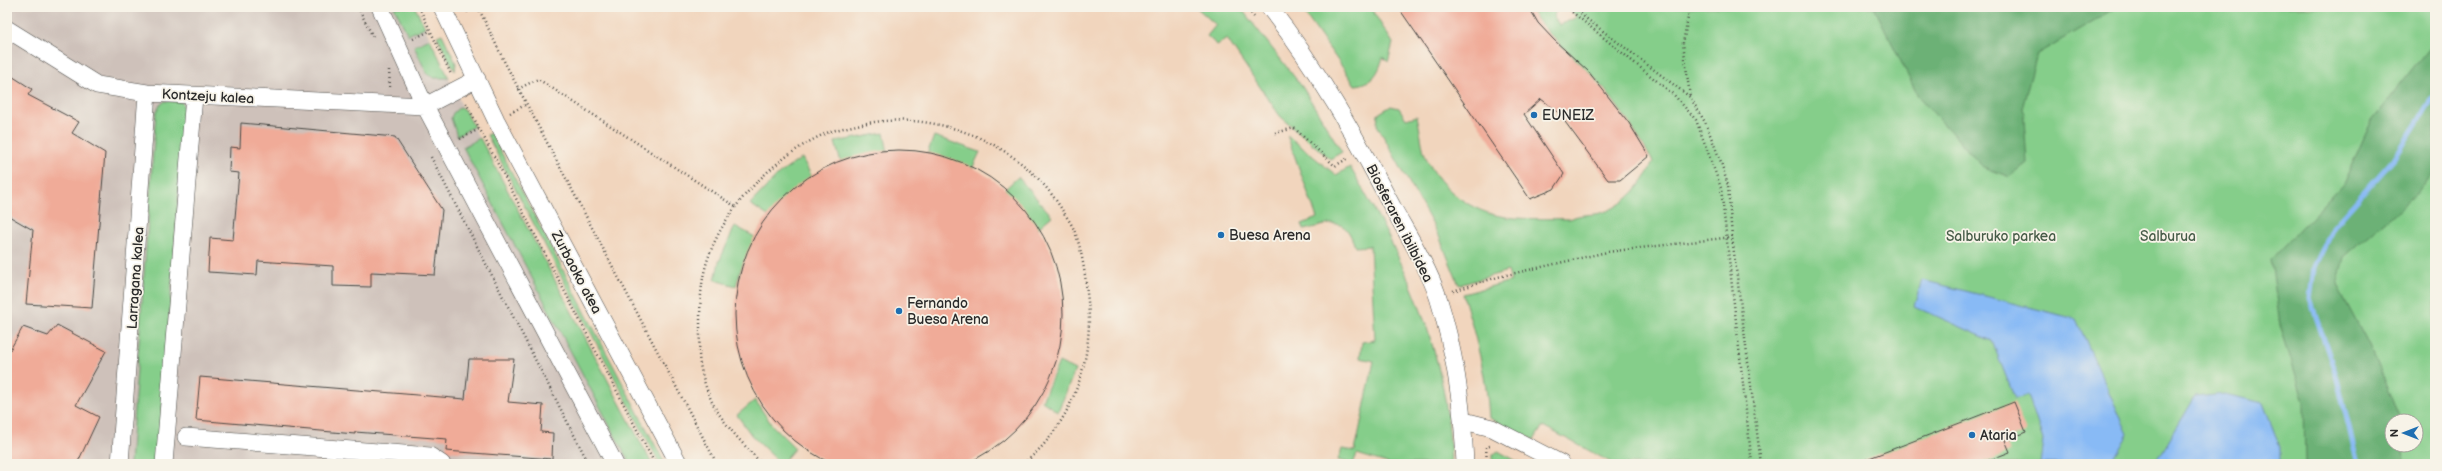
<svg xmlns="http://www.w3.org/2000/svg" width="2442" height="471" viewBox="0 0 2442 471" font-family="'Balsamiq Sans',sans-serif">
	<style>
		.built { fill: #f1d5bd }
		.industrial { fill: #cec1ba }
		.green { fill: #85ce8a; stroke: #587c5a; fill-rule: evenodd }
		.forest { fill: #6cb176; stroke: #4c6e50 }
		.water { fill: #88baf5; stroke: #5a7290 }
		.lines { fill: none; stroke-linecap: round; stroke-linejoin: round }
		.stream { stroke: #88baf5; stroke-width: 5 }
		.building { fill: #f0ab98 }
		.minor-casing { stroke: #484743; stroke-width: 18 }
		.path { stroke: #484743; stroke-width: 2.5; stroke-dasharray: 1 3; stroke-linecap: butt }
		.minor { stroke: #fff; stroke-width: 17 }
		.poi-dot { fill: #1f6fb2; stroke: #f7f3e8; stroke-width: 1.5 }
		.labels { text-anchor: middle; stroke-width: 3.5; stroke-linejoin: round; paint-order: stroke }
		.street-label { font-size: 14px; fill: #2b2b2b; stroke: #f7f3e8 }
		.poi-label { font-size: 14px; fill: #2b2b2b; stroke: #f7f3e8; text-anchor: start }
		.park-label { font-size: 14px; fill: #465c48; stroke: #f7f3e8 }
	</style>
	<rect width="100%" height="100%" fill="#f7f3e8"/>
	<filter id="ink" filterUnits="userSpaceOnUse"><feTurbulence type="fractalNoise" baseFrequency=".025" numOctaves="2"/><feDisplacementMap in="SourceGraphic" scale="8" xChannelSelector="R" yChannelSelector="G"/><feConvolveMatrix kernelMatrix="1 2 1 2 8 2 1 2 1" color-interpolation-filters="sRGB"/></filter>
	<filter id="wash" filterUnits="userSpaceOnUse"><feTurbulence type="fractalNoise" baseFrequency=".012" numOctaves="4" result="noise"/><feDisplacementMap in="SourceGraphic" scale="16" xChannelSelector="R" yChannelSelector="G"/><feGaussianBlur stdDeviation="0.9" result="paint"/><feColorMatrix in="noise" values="0 0 0 0 0 0 0 0 0 0 0 0 0 0 0 0 0 1.4 0 .05"/><feComposite in="paint" operator="in"/></filter>
	<g filter="url(#wash)">
		<rect width="100%" height="100%" fill="#efe6ca"/>
		<path class="built" d="M415,7H1567L1585,25L1640,70L1751,464H652L463,108Z"/>
		<path class="industrial" d="M7,7H415L463,108L652,464H7Z"/>
		<path class="green" d="M394,7H415L425,27L408,35Z
			M1196,7H1240L1303,88L1342,152L1330,159L1280,116L1227,39L1217,45L1207,36L1216,25Z
			M1300,7H1370L1393,43L1388,62L1383,57C1379,72 1373,84 1355,85Z
			M1529,7H1558L1553,17L1560,25L1577,17L1567,7H2435V464H1614L1543,426L1534,440L1489,418C1487,376 1475,335 1463,294L1511,281L1508,271L1459,285L1439,236L1377,125L1378,114L1391,106L1399,108L1406,119L1417,116C1420,128 1421,141 1424,152C1435,184 1467,210 1500,216C1518,220 1550,218 1570,219C1581,213 1592,216 1604,212C1627,204 1644,183 1653,162C1638,135 1609,91 1587,70C1566,49 1545,33 1529,7ZM2392,421H2416V445H2392Z
			M442,34L456,63L455,71L437,36Z
			M430,39L449,78H434L427,74L414,46Z
			M165,101L182,102L185,112L158,464H130L156,113L159,106Z
			M460,107L463,108L474,126L457,136L451,118L453,113Z
			M491,133L665,464H660L487,135Z
			M884,133L888,153L841,163L835,142Z
			M1287,135L1336,175L1350,167C1405,261 1449,353 1451,464H1390L1357,454L1353,464L1338,460L1342,449L1355,451L1374,361L1360,358L1362,342L1375,340L1370,246L1355,247C1345,214 1331,224 1304,230L1302,224L1317,218Z
			M934,136L980,152L972,169L927,154Z
			M480,138L652,464H630L463,147Z
			M802,158L812,177L784,199L768,216L750,204L779,174Z
			M1018,177L1052,216L1038,228L1025,211L1004,190Z
			M735,226L755,237L741,269L736,286L715,280L719,262Z
			M1059,362L1075,370L1058,412L1042,401Z
			M755,400L772,425L795,448L781,464L752,436L737,415Z
			M1498,451L1522,464H1493V455Z"/>
		<path class="forest" d="M1874,7H2117L2037,54L2023,105L2027,163L2009,177L1982,166L1918,96Z
			M2435,40V169L2417,194L2344,257L2337,285L2369,346L2401,421H2392V445H2404L2405,464H2305L2304,401L2280,325L2271,260L2343,184L2372,120Z"/>
		<path class="water" d="M1922,280L2076,319L2128,434L2111,464H2040L2043,440L2028,395L2015,399L1992,341L1914,306Z
			M2225,394L2263,403L2280,447V464H2155L2195,397Z"/>
		<g class="lines">
			<path class="stream" d="M2358,464L2336,375L2310,299L2314,267L2334,226L2393,160L2435,95"/>
		</g>
		<g id="blocks">
			<path class="building" d="M1398,7H1529L1538,23L1554,40L1588,71L1629,123L1649,156L1620,180H1608L1557,111L1541,99L1524,114L1564,174L1554,189L1530,199Z
				M7,73L32,89L28,95L79,122L72,133L105,153L92,308L26,304L33,230L7,215Z
				M241,123L395,137L442,210L435,275L371,272V287L333,286V266L258,261L257,275L208,272L210,238L233,240L239,173L229,172L230,147L240,148Z
				M735 314a164 164 0 1 1 328 0a164 164 0 1 1-328 0Z
				M57,325L106,351L76,405L99,417L77,464H7V355L23,327L48,336Z
				M469,359H514L508,402L543,405L541,432L553,433L552,459L446,451L447,439L355,432V434L196,420L200,377L465,399Z
				M2014,402L2026,432L2005,440L2010,452L1979,464H1854Z"/>
		</g>
	</g>
	<g filter="url(#ink)">
		<use href="#blocks" fill-opacity="0" stroke="#484743" stroke-width="1"/>
		<g class="lines">
			<g class="minor-casing">
				<path id="minor" d="M380,7L425,106L615,464
					M442,7L496,120L679,464
					M1269,7C1318,69 1356,137 1393,208C1408,235 1428,267 1438,297C1455,351 1463,408 1465,464
					M7,29L97,85L147,93L425,106L477,79
					M1464,421L1492,428L1562,464
					M186,437L430,456L442,464
					M120,464L147,93
					M164,464L194,96"/>
			</g>
			<path class="path" d="M358,7L373,37
				M419,7L451,74
				M478,7L505,63L717,464
				M1246,7L1254,17
				M1566,7L1674,95L1696,120L1721,188L1752,464
				M1576,7L1583,16L1690,97L1705,122L1721,162L1728,186L1732,237L1761,464
				M1690,7L1683,43L1690,97
				M465,11V13L475,7
				M413,39L430,31
				M389,70L390,87
				M518,89L538,79L736,207
				M466,103L655,464
				M510,113L527,104
				M1275,133L1294,128L1335,166L1348,158
				M460,139L481,128
				M431,157L589,464
				M1453,291L1498,277L1607,252L1732,237
				M762,464C746,447 728,429 716,409C709,398 702,377 700,364C698,354 700,341 700,331C700,314 700,295 703,278C714,216 772,156 829,132C838,129 848,127 857,125C933,108 1019,140 1061,208C1065,215 1072,224 1075,232C1082,251 1085,273 1087,293C1096,355 1073,425 1023,464
				M1487,464L1486,447L1490,446"/>
			<use href="#minor" class="minor"/>
		</g>
	</g>
	<g class="poi-dot">
		<circle cx="1534" cy="115" r="4"/>
		<circle cx="1221" cy="235" r="4"/>
		<circle cx="899" cy="311" r="4"/>
		<circle cx="1972" cy="435" r="4"/>
	</g>
	<g class="labels">
		<g class="street-label">
			<text transform="translate(208 96) rotate(3)" y="5">Kontzeju kalea</text>
			<text transform="translate(1400 223) rotate(63)" y="5">Biosferaren ibilbidea</text>
			<text transform="translate(577 272) rotate(62)" y="5">Zurbaoko atea</text>
			<text transform="translate(135 278) rotate(-86)" y="5">Larragana kalea</text>
		</g>
		<g class="poi-label">
			<text x="1542" y="120">EUNEIZ</text>
			<text x="1229" y="240">Buesa Arena</text>
			<text x="907" y="308">Fernando<tspan x="907" dy="16">Buesa Arena</tspan></text>
			<text x="1980" y="440">Ataria</text>
		</g>
		<g class="park-label">
			<text x="2001" y="241">Salburuko parkea</text>
			<text x="2168" y="241">Salburua</text>
		</g>
	</g>
	<rect width="2442" height="471" fill="none" stroke="#f7f3e8" stroke-width="24"/>
	<g transform="translate(2404 433) rotate(270)"><circle r="19" fill="#f7f3e8" stroke="#a5a39c"/>
	<path d="M0-3L7 15L0 10L-7 15Z" fill="#1f6fb2"/>
	<text y="-6" font-size="11" font-weight="bold" text-anchor="middle" fill="#2b2b2b">N</text>
	</g>
</svg>
